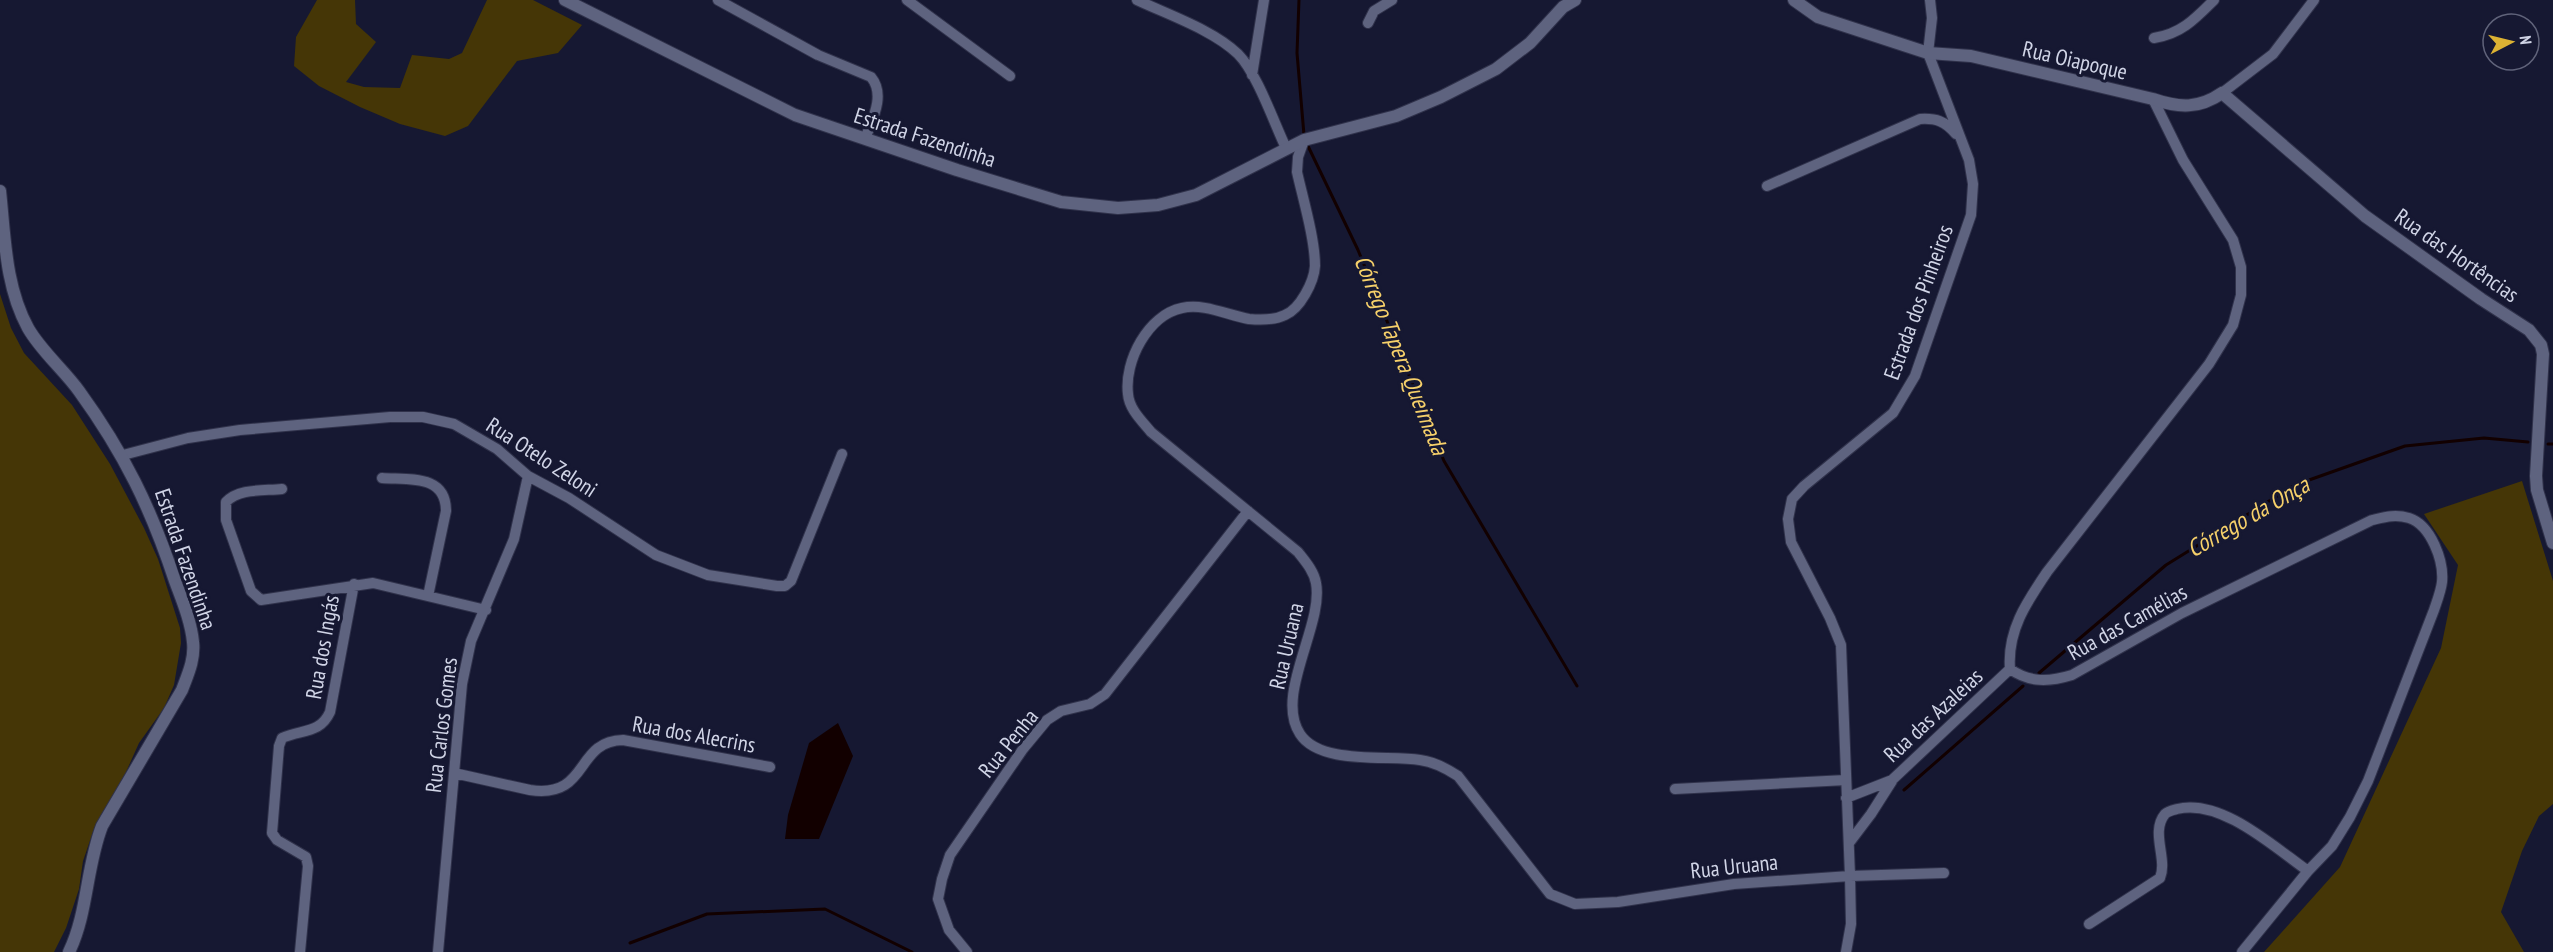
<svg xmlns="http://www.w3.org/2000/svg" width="2553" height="952" viewBox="0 0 2553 952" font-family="'PT Sans Narrow',sans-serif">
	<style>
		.green { fill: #453606 }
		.water { fill: #120000 }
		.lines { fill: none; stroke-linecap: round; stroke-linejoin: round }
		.stream { stroke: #120000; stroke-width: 3 }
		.minor-casing { stroke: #30324b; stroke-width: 12 }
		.tertiary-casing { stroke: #30324b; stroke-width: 14 }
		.minor { stroke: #5e637f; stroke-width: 10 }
		.tertiary { stroke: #5e637f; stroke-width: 12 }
		.labels { text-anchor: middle; stroke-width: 6; stroke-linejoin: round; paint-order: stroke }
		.street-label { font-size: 22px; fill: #d0d4e6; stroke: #161832 }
		.water-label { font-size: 24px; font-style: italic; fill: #f6d06a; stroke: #161832 }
	</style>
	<rect width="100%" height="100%" fill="#161832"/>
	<path class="green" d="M317,0H355L356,24L376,42L346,82L364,87L400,88L412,55L449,59L462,53L487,0H533L582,25L558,53L517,61L468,126L445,136L400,124L360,107L319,86L294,66L296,37Z
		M0,294L11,328L24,353L72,405L110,464L144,528L158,559L180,628L181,643L174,685L164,708L139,743L117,792L94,829L83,861L79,889L66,928L54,952H0Z
		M2522,481L2553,581V804L2539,816L2522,851L2501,912L2524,952H2264L2340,867L2441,648L2458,565L2424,514Z"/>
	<path class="water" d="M838,723L853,756L819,839H785L788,815L809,743Z"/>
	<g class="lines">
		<path class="stream" d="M1299,0L1297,53L1304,135
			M1307,144L1358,250L1444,461L1577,686
			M2548,444H2553
			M2039,673L2166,565L2295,485L2405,446L2484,438L2528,442
			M1904,790L2023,686
			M630,943L707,914L825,909L912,952"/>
		<g class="minor-casing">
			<path id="minor" d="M718,0L818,55L871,77C886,95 872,120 865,139
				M907,0L1010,76
				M1137,0C1169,15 1213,30 1238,54C1257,73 1274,123 1286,148
				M1368,23L1374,11L1392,0
				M2154,38C2181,34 2195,19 2214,0
				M1252,75L1264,0
				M2222,93L2273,54L2314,0
				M2153,99L2183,160L2233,240L2241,267V295L2233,325L2209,364L2047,572C2026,603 2007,631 2010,669C2030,683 2049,682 2072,675L2182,613L2372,520C2385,517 2395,514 2409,518C2431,525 2444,561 2442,582C2441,591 2437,601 2434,610L2368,781L2350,817L2332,846L2308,871L2242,952
				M1304,140L1298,157L1297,172C1303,199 1315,239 1315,266C1314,282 1300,309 1285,315C1275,320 1260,320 1249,319C1227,315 1204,303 1182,308C1148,315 1124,361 1128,394C1129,409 1142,421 1151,432L1298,552C1305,561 1314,571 1316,583C1324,625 1274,695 1300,734C1320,765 1387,755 1420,760C1435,762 1446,768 1458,776L1550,894L1575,904L1618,902L1734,884L1850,876L1944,873
				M1767,186L1920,119C1936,118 1945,121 1956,134
				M123,455L188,438L240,430L390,417H423L454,424L497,449L528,476L569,498L656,555L708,575L777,586H785L791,581L842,454
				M382,478C409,480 446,474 446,511L428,596
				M282,489C264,491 239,488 226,502V520L251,591L261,600L373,583L486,610
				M454,773L530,790C590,799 574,741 623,740L770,767
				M1675,789L1846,780
				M1846,798L1892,780L2010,669
				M1849,843L1871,814L1892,781
				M2089,924L2160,878C2168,859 2150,832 2165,814C2168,811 2173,810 2177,809C2221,798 2274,847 2308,871
				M300,952L308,866L306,857L277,840L272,833L279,746L282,738C302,729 320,734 330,712L354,584
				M438,952L462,684L471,641L514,539L528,476
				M967,952L949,930L938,899L942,879L950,855L1023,749L1047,720L1061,711L1090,704L1105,694L1248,511
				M1846,952L1851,924L1850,876L1841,645L1830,618L1791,542L1788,519L1792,499L1804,486L1893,413L1915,376L1971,215L1973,184L1969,160L1928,53L1932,18L1930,0"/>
		</g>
		<g class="tertiary-casing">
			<path id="tertiary" d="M565,0L795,115L957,170L1061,202L1118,208L1158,205L1196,195L1304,140L1396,116L1441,97L1496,69L1530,43L1563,7L1575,0
				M1794,0L1818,17L1928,53L1971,56L2153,99C2179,108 2199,109 2222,93L2365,216L2481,299L2529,330L2541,345L2543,354L2536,476L2537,490L2553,543
				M0,191C5,237 5,286 28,328C41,351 64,370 79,391C124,453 151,508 175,581C182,600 191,621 193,642C195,659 188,674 182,690L102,826C86,867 88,913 69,952"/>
		</g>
		<use href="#minor" class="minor"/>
		<use href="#tertiary" class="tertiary"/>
	</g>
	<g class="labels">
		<g class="street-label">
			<text transform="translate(2075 60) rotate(13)" y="8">Rua Oiapoque</text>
			<text transform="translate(925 137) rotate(18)" y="8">Estrada Fazendinha</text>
			<text transform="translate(2457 255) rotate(35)" y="8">Rua das Hortências</text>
			<text transform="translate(1918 302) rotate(-70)" y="8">Estrada dos Pinheiros</text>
			<text transform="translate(542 457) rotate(33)" y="8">Rua Otelo Zeloni</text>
			<text transform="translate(186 559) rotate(71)" y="8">Estrada Fazendinha</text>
			<text transform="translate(2127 622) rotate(-29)" y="8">Rua das Camélias</text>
			<text transform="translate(1286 646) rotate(-77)" y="8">Rua Uruana</text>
			<text transform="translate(322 647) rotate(-80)" y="8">Rua dos Ingás</text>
			<text transform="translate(1933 715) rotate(-43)" y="8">Rua das Azaleias</text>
			<text transform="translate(441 725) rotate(-83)" y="8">Rua Carlos Gomes</text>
			<text transform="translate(694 734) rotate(10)" y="8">Rua dos Alecrins</text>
			<text transform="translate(1008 743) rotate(-51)" y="8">Rua Penha</text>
			<text transform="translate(1734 866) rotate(-6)" y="8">Rua Uruana</text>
		</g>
		<g class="water-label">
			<text transform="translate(1401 355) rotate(68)" y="8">Córrego Tapera Queimada</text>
			<text transform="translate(2248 517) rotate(-30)" y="8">Córrego da Onça</text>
		</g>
	</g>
	<g transform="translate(2511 42) rotate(83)"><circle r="28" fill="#161832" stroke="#60637a" stroke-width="1.5"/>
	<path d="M0-4.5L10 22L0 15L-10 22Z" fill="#dcb233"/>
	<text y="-9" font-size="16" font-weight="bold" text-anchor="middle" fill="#d0d4e6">N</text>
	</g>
</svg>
